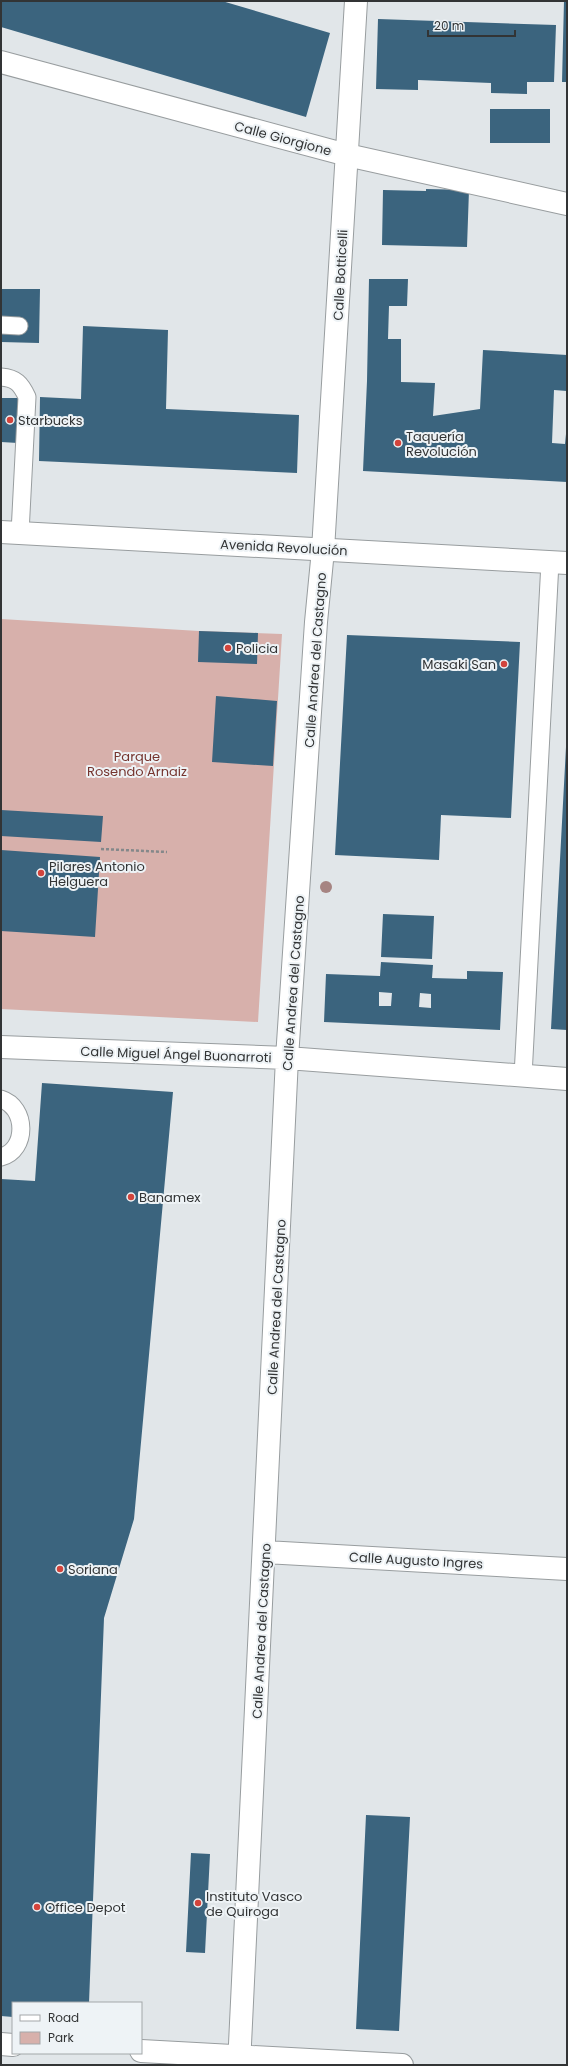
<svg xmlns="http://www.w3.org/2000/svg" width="568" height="2066" viewBox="0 0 568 2066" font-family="Poppins,sans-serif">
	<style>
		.green { fill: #d7b0ab }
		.building { fill: #3b647e; fill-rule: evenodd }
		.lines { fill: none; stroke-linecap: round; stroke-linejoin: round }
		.lane-casing { stroke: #989d9f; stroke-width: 19 }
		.street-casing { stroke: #989d9f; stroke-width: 24 }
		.primary-casing { stroke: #989d9f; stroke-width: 24 }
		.path { stroke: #84888a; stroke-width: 2.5; stroke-dasharray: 3 2; stroke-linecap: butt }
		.lane { stroke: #fff; stroke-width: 17 }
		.street { stroke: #fff; stroke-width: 22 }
		.primary { stroke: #fff; stroke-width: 22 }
		.tree { fill: #a68482 }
		.poi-dot { fill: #d2443c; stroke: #eef3f6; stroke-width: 1.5 }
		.labels { text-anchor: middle; stroke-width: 4; stroke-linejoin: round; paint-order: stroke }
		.street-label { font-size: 13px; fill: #323435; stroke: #eef3f6 }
		.poi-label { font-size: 13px; fill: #323435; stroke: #eef3f6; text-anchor: start }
		.park-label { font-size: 13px; fill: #75342e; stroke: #eef3f6 }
	</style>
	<rect width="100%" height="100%" fill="#e1e6e9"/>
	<path class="green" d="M1,619L199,631L282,634L258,1022L1,1009Z"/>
	<path class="building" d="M1,1H222L330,33L306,117L1,27Z
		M564,1H567V82H562Z
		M378,19L556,25L554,82H527V94L491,93V83L418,80V90L376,89Z
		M490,109H550V143H490Z
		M426,189L469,190L467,247L382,245L383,190L426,191Z
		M369,279H408L407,306H389L388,339H401V382L435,383L433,416L480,409L483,350L567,355V391L554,390L552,443L565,444L567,424V482L363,471L367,381Z
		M1,289H40L39,343L1,342Z
		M83,326L168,330L166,409L299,415L297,473L39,461L40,397L81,399Z
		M1,398H21L18,443L1,442Z
		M199,631L258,633L257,664L198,662Z
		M347,635L520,642L511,818L441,815L439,860L335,855Z
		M216,696L277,701L273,766L212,762Z
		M566,747H567V1030L551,1029Z
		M1,810L103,816L101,842L1,836Z
		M1,850L100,857L95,937L1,931Z
		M383,914L434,916L432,959L381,957Z
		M381,962L433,965L432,978L467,979V971L503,972L500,1030L324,1022L326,974L380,976ZM379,992L392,993L391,1006H379ZM420,993L431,994V1008L419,1007Z
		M42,1083L173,1092L134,1519L104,1618L89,2003H13V2017L1,2016V1179L35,1181Z
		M366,1815L410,1817L399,2031L356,2029Z
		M191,1853L210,1854L205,1953L186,1952Z"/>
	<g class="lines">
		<g class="lane-casing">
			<path id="lane" d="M1,325L19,326
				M1,377C16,378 21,384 27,397L20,533
				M523,1076L550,562
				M1,1099C27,1107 28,1150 1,1157"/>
		</g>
		<g class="street-casing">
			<path id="street" d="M1,62L347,155L567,204
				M1,1047L287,1058L567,1079
				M265,1552L567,1569
				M1,2044L13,2045
				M141,2051L402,2065
				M239,2065L287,1058L316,622L323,550L356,1"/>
		</g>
		<g class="primary-casing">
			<path id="primary" d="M1,532L567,563"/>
		</g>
		<path class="path" d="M101,849L167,852"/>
		<use href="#lane" class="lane"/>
		<use href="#street" class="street"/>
		<use href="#primary" class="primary"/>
	</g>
	<circle class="tree" cx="326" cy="887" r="6"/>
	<g class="poi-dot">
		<circle cx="10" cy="420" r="4"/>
		<circle cx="398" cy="443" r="4"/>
		<circle cx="228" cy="648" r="4"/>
		<circle cx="504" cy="664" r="4"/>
		<circle cx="41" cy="873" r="4"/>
		<circle cx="131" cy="1197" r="4"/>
		<circle cx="60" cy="1569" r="4"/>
		<circle cx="198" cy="1903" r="4"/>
		<circle cx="37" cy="1907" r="4"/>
	</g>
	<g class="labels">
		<g class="street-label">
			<text transform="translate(283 138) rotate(15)" y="5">Calle Giorgione</text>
			<text transform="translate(340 275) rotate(-87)" y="5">Calle Botticelli</text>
			<text transform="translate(284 547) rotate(3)" y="5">Avenida Revolución</text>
			<text transform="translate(315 660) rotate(-86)" y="5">Calle Andrea del Castagno</text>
			<text transform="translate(293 983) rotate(-86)" y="5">Calle Andrea del Castagno</text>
			<text transform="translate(176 1054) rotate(2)" y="5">Calle Miguel Ángel Buonarroti</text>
			<text transform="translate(276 1307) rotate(-87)" y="5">Calle Andrea del Castagno</text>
			<text transform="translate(416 1560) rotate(3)" y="5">Calle Augusto Ingres</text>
			<text transform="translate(261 1631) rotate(-87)" y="5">Calle Andrea del Castagno</text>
		</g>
		<g class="poi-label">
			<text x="18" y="425">Starbucks</text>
			<text x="406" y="441">Taquería<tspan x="406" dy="15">Revolución</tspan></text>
			<text x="236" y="653">Policia</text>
			<text x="496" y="669" text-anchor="end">Masaki San</text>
			<text x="49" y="871">Pilares Antonio<tspan x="49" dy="15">Helguera</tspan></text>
			<text x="139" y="1202">Banamex</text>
			<text x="68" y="1574">Soriana</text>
			<text x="206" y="1901">Instituto Vasco<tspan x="206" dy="15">de Quiroga</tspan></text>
			<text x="45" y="1912">Office Depot</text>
		</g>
		<g class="park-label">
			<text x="137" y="761">Parque<tspan x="137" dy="15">Rosendo Arnaiz</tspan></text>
		</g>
	</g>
	<rect width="568" height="2066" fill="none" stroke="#323435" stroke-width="4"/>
	<rect x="12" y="2002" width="130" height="52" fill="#eef3f6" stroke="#a3a7a9"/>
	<rect x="20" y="2015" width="20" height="6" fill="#ffffff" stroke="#a3a7a9"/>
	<text x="48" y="2022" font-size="12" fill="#323435">Road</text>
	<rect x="20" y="2032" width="20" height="12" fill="#d7b0ab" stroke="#a3a7a9"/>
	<text x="48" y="2042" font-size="12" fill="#323435">Park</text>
	<path d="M428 30v6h87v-6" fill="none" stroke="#323435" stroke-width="2"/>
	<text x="434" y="30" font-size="12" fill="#323435" stroke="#eef3f6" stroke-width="3" paint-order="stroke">20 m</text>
</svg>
